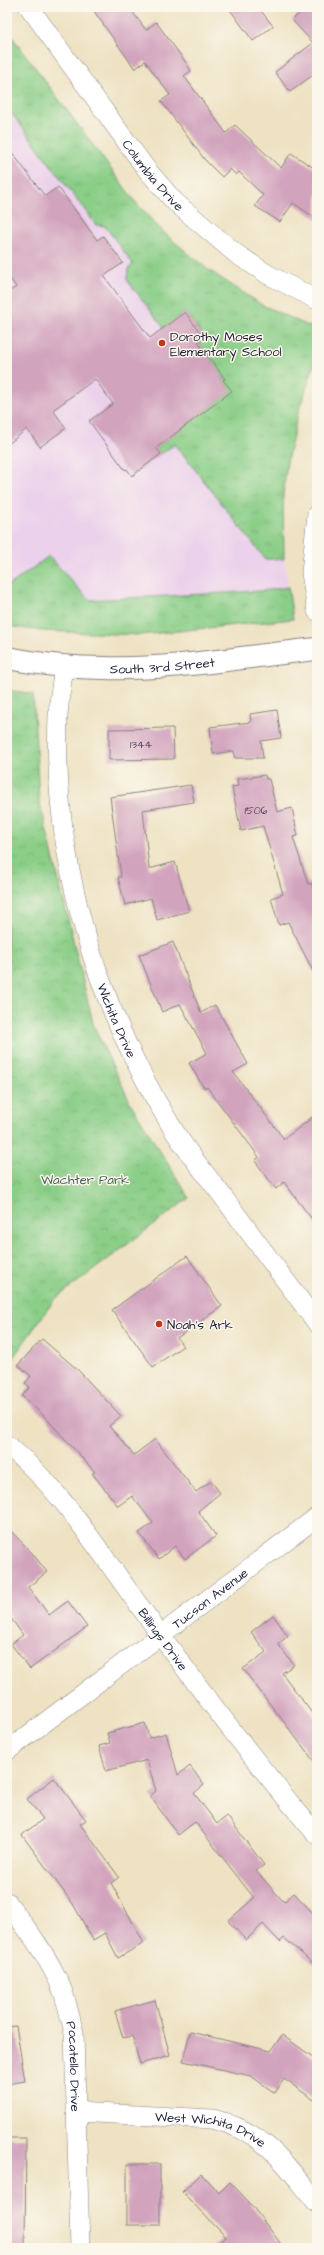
<svg xmlns="http://www.w3.org/2000/svg" width="324" height="2255" viewBox="0 0 324 2255" font-family="'Architects Daughter',sans-serif">
	<style>
		.built { fill: #ebd1eb }
		.grass { fill: url(#grass-tufts); stroke: #567861 }
		.park { fill: url(#park-crowns); stroke: #567861 }
		.building { fill: #d1a3bd }
		.lines { fill: none; stroke-linecap: round; stroke-linejoin: round }
		.minor-casing { stroke: #88827f; stroke-width: 20 }
		.tertiary-casing { stroke: #88827f; stroke-width: 24 }
		.minor { stroke: #fff; stroke-width: 19 }
		.tertiary { stroke: #fff; stroke-width: 22 }
		.poi-dot { fill: #c8321e; stroke: #fbf7ec; stroke-width: 1.5 }
		.labels { text-anchor: middle; stroke-width: 3; stroke-linejoin: round; paint-order: stroke }
		.number-label { font-size: 11px; fill: #4e425c }
		.street-label { font-size: 13px; fill: #22223b; stroke: #fbf7ec }
		.poi-label { font-size: 13px; fill: #22223b; stroke: #fbf7ec; text-anchor: start }
		.park-label { font-size: 13px; fill: #465e56; stroke: #fbf7ec }
	</style>
	<defs>
		<pattern id="grass-tufts" width="24" height="20" patternUnits="userSpaceOnUse"><rect width="24" height="20" fill="#8ace87"/><path d="M3 7l-1-3M5 7V3M7 7l1-3M15 17l-1-3M17 17v-4M19 17l1-3" fill="none" stroke="#77b175"/></pattern>
		<pattern id="park-crowns" width="20" height="18" patternUnits="userSpaceOnUse"><rect width="20" height="18" fill="#8ace87"/><path d="M2 6a3 3 0 1 1 6 0M12 15a3 3 0 1 1 6 0" fill="none" stroke="#77b175"/></pattern>
	</defs>
	<rect width="100%" height="100%" fill="#fbf7ec"/>
	<filter id="ink" filterUnits="userSpaceOnUse"><feTurbulence type="fractalNoise" baseFrequency=".025" numOctaves="2"/><feDisplacementMap in="SourceGraphic" scale="8" xChannelSelector="R" yChannelSelector="G"/><feConvolveMatrix kernelMatrix="1 2 1 2 8 2 1 2 1" color-interpolation-filters="sRGB"/></filter>
	<filter id="wash" filterUnits="userSpaceOnUse"><feTurbulence type="fractalNoise" baseFrequency=".012" numOctaves="4" result="noise"/><feDisplacementMap in="SourceGraphic" scale="16" xChannelSelector="R" yChannelSelector="G"/><feGaussianBlur stdDeviation="0.9" result="paint"/><feColorMatrix in="noise" values="0 0 0 0 0 0 0 0 0 0 0 0 0 0 0 0 0 1.4 0 .05"/><feComposite in="paint" operator="in"/></filter>
	<g filter="url(#wash)">
		<rect width="100%" height="100%" fill="#eee2c3"/>
		<path class="built" d="M7,30L137,204L163,232L207,269L262,305L317,330V356L298,413L287,462L283,494L284,559L293,619L140,635L43,631L7,626Z"/>
		<path class="grass" d="M7,30L137,204L163,232L207,269L262,305L317,330V356L298,413L287,462L283,494L284,559H265L175,444L161,454L156,448L231,391L223,380L225,379L198,342L204,337L185,312L164,328L127,280L128,269L133,264L105,226L96,225L7,107Z
			M49,556L89,600L261,591L288,587L293,619L140,635L43,631L7,626V587Z"/>
		<path class="park" d="M7,690L33,694L39,799L94,1027L131,1104L189,1198L55,1299L7,1366Z"/>
		<g id="blocks">
			<path class="building" d="M91,7H129L146,30L156,22L187,64L191,71L184,76L226,133L235,125L281,168L291,153L317,170V219L293,203L280,222L255,206L263,195L239,172L236,175L230,169L222,177L205,160L161,101L170,95L145,61L135,69Z
				M228,7H258L273,26L253,41Z
				M306,7H317V72L290,92L275,72L313,43L292,20Z
				M7,146L45,196L58,187L97,240L103,236L123,263L104,276L150,338L185,312L204,338L198,342L225,379L223,380L232,391L156,448L161,454L132,476L127,469L125,470L89,421L113,404L95,379L53,410L66,428L40,447L27,429L7,445V293L16,287L7,274Z
				M277,710L281,738L261,741L263,758H235L234,751L213,754L210,727L251,722L250,714Z
				M173,728L174,759L109,760V729Z
				M265,775L266,779H269L277,812L292,808L298,836L293,837L308,884H312L317,900V979L288,922L279,925L271,898L283,894L263,826L241,831L232,787L238,786L237,779Z
				M191,785L194,802L143,810L149,869L175,862L189,911L157,920L151,898L125,905L118,877H121L110,797Z
				M173,942L201,1013L215,1005L248,1064L233,1072L284,1139L317,1114V1226L284,1182L276,1189L255,1161L259,1157L207,1087L204,1088L189,1063L207,1053L180,1004L162,1012L139,955Z
				M187,1256L222,1306L177,1338L183,1346L153,1367L112,1310Z
				M42,1339L78,1370L121,1416L109,1426L134,1455L155,1439L196,1492L211,1481L220,1493L198,1511L216,1536L185,1559L175,1546L159,1559L139,1533L153,1523L132,1496L118,1506L92,1473L95,1472L45,1417L22,1396L30,1387L25,1383L31,1376L18,1365Z
				M7,1527L32,1553L47,1572L28,1587L49,1615L68,1601L87,1627L30,1669L11,1644L23,1635L7,1613Z
				M273,1615L288,1636L278,1644L294,1665L282,1673L317,1720V1765L243,1669L266,1652L251,1632Z
				M145,1723L149,1738L166,1733L178,1775L190,1766L204,1785L194,1793L217,1824L227,1816L264,1865L256,1871L284,1902L294,1893L317,1917V1967L284,1938L280,1942L263,1924L246,1940L228,1921L254,1898L195,1822L178,1835L150,1796L156,1791L147,1760L106,1771L99,1746L110,1743L107,1733Z
				M54,1778L86,1820L80,1824L119,1877L111,1883L144,1943L118,1958L105,1933L93,1940L73,1904L22,1835L43,1819L27,1799Z
				M155,2000L170,2055L140,2064L132,2036L123,2038L115,2011Z
				M16,2026L25,2081L7,2084V2027Z
				M190,2032L271,2051L282,2035L317,2060V2102L284,2079L275,2093L251,2076L183,2061Z
				M7,2138H26L25,2248H7Z
				M127,2164H160V2225H127Z
				M201,2174L219,2193L230,2182L249,2202L284,2248H211L226,2237L182,2192Z"/>
		</g>
	</g>
	<g filter="url(#ink)">
		<use href="#blocks" fill-opacity="0" stroke="#88827f" stroke-width="1"/>
		<g class="lines">
			<g class="minor-casing">
				<g id="minor">
					<path id="s1" d="M29,7L147,170L175,202L235,253L267,274L317,300"/>
					<path d="M317,514L311,573L317,611"/>
					<path id="s2" d="M64,665C62,682 59,699 58,716C52,862 97,1006 173,1129C187,1152 205,1173 221,1194C253,1237 285,1280 317,1323"/>
					<path id="s3" d="M7,1445C62,1489 99,1552 141,1608C197,1686 255,1763 317,1835"/>
					<path id="s4" d="M7,1751L317,1517"/>
					<path id="s5" d="M7,1902C24,1925 42,1948 55,1974C65,1992 69,2013 74,2033L80,2248"/>
					<path id="s6" d="M76,2112L213,2119C267,2133 283,2162 317,2203"/>
				</g>
			</g>
			<g class="tertiary-casing">
				<g id="tertiary">
					<path id="s7" d="M7,658C39,664 72,668 104,668C175,670 247,656 317,649"/>
				</g>
			</g>
			<use href="#minor" class="minor"/>
			<use href="#tertiary" class="tertiary"/>
		</g>
	</g>
	<g class="poi-dot">
		<circle cx="162" cy="343" r="4"/>
		<circle cx="159" cy="1324" r="4"/>
	</g>
	<g class="labels">
		<g class="number-label">
			<text x="141" y="748">1344</text>
			<text x="256" y="814">1506</text>
		</g>
		<g class="street-label">
			<text dy="5" stroke="none"><textPath href="#s1" startOffset="209">Columbia Drive</textPath></text>
			<text dy="5" stroke="none"><textPath href="#s7" startOffset="156">South 3rd Street</textPath></text>
			<text dy="5" stroke="none"><textPath href="#s2" startOffset="364">Wichita Drive</textPath></text>
			<text dy="5" stroke="none"><textPath href="#s4" startOffset="254">Tucson Avenue</textPath></text>
			<text dy="5" stroke="none"><textPath href="#s3" startOffset="250">Billings Drive</textPath></text>
			<text dy="5" stroke="none"><textPath href="#s5" startOffset="182">Pocatello Drive</textPath></text>
			<text dy="5" stroke="none"><textPath href="#s6" startOffset="137">West Wichita Drive</textPath></text>
		</g>
		<g class="poi-label">
			<text x="170" y="341">Dorothy Moses<tspan x="170" dy="15">Elementary School</tspan></text>
			<text x="167" y="1329">Noah's Ark</text>
		</g>
		<g class="park-label">
			<text x="85" y="1184">Wachter Park</text>
		</g>
	</g>
	<rect width="324" height="2255" fill="none" stroke="#fbf7ec" stroke-width="24"/>
</svg>
